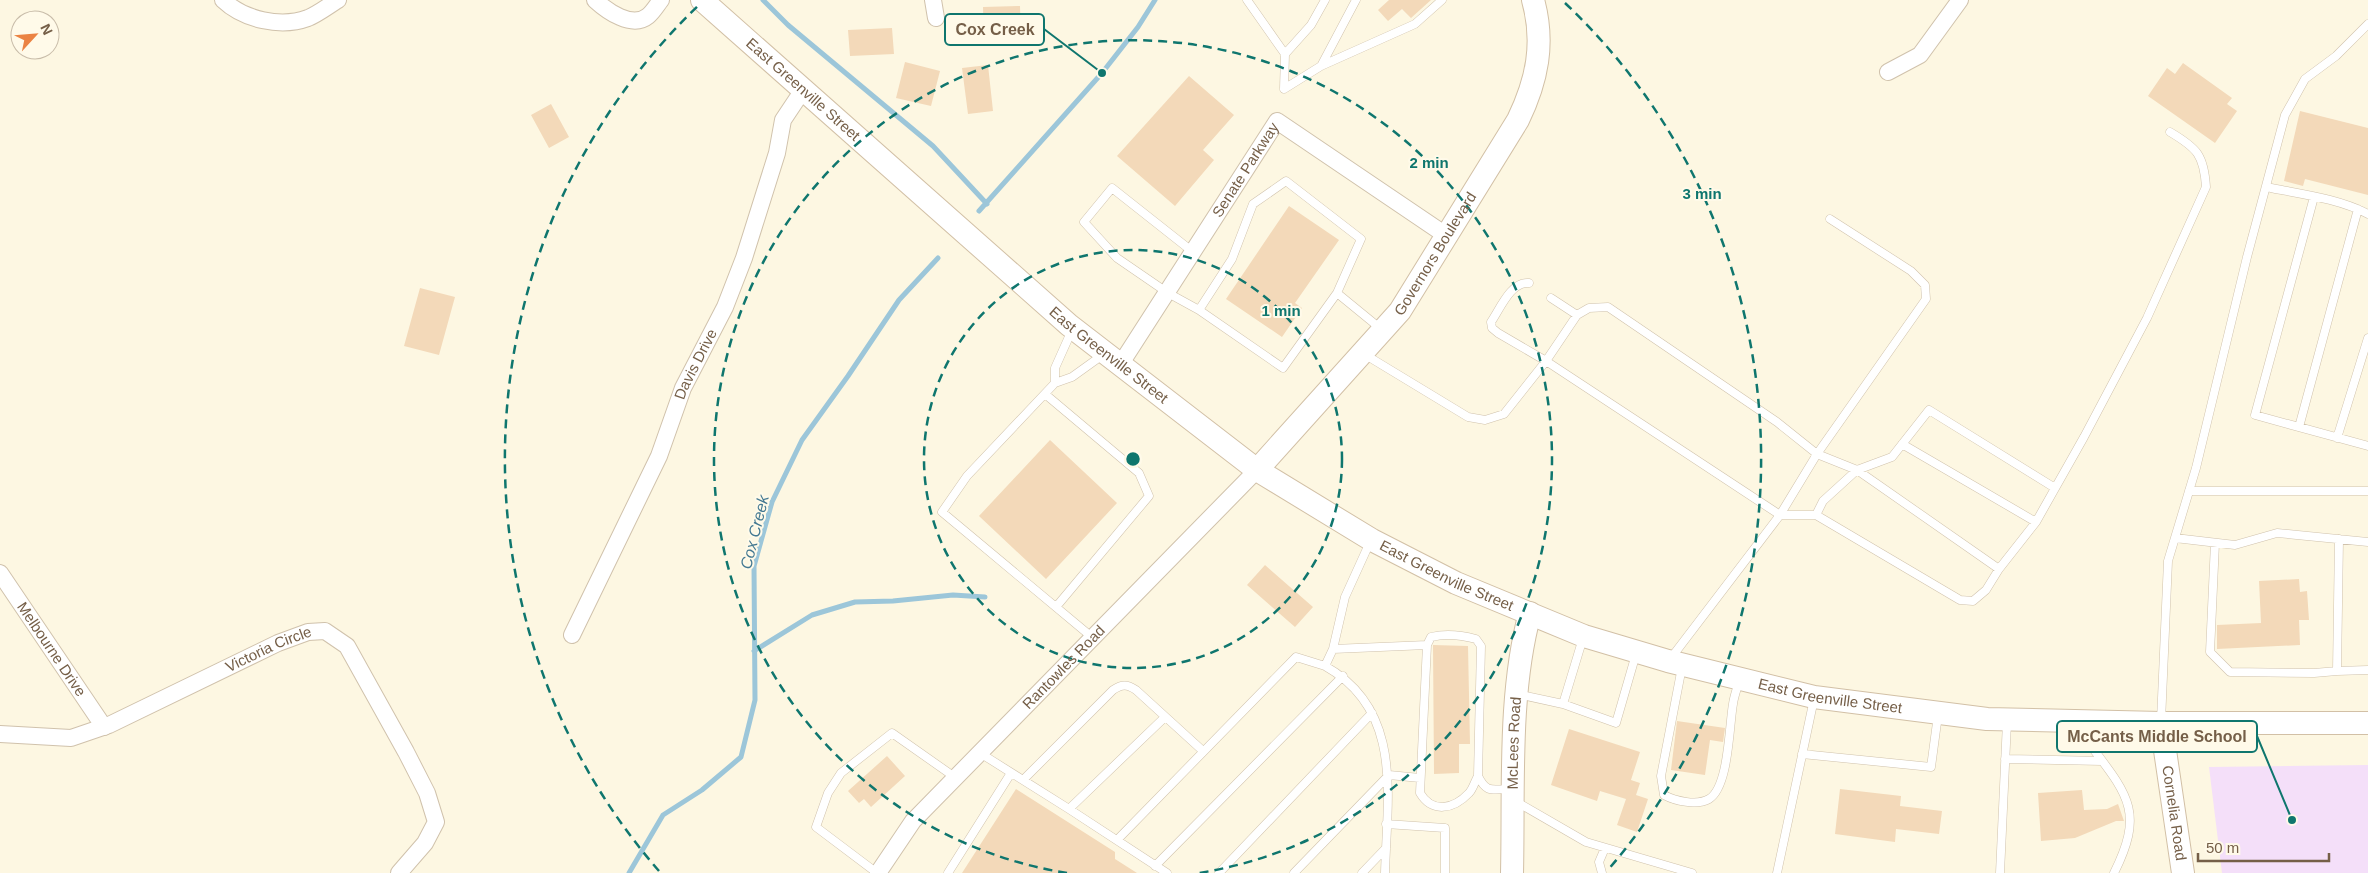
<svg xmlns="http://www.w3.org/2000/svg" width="2368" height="873" viewBox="0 0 2368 873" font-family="Helvetica,sans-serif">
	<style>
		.education { fill: #f4dff9 }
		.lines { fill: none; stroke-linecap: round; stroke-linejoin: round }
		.stream { stroke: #9cc6d9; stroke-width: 5 }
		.building { fill: #f3d9b9 }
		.lane-casing { stroke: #d0c2ac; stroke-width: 9 }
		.street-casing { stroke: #d0c2ac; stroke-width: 18 }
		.secondary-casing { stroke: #d2c0a6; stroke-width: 24 }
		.lane { stroke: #fff; stroke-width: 8 }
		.street { stroke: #fff; stroke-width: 16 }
		.secondary { stroke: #fff; stroke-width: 22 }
		.ring { fill: none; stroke: #0f766e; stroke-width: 2.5; stroke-dasharray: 9 6 }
		.labels { text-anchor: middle; stroke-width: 4; stroke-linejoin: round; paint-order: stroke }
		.street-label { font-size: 15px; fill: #755f48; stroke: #fffae9 }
		.water-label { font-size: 16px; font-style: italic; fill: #437891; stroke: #fffae9 }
		.centre { fill: #0f766e; stroke: #fffae9; stroke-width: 2.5 }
		.ring-label { font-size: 15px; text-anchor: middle; font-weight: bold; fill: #0f766e; stroke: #fffae9; stroke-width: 4; stroke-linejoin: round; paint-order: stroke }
		.leader { fill: none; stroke: #0f766e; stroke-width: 2 }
		.callout-dot { fill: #0f766e; stroke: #fffae9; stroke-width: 2 }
		.callout { fill: #fffae9; stroke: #0f766e; stroke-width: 2 }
		.callout-label { font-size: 16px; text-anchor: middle; font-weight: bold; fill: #755f48 }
	</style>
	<rect width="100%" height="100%" fill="#fdf7e2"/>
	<path class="education" d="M2368,765V873H2222L2209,767Z"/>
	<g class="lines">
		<path class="stream" d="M763,0L788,25L933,146L987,204
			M979,211L1102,73L1138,27L1155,0
			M754,651L812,615L855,602L893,601L953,595L985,597
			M629,873L663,815L702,790L741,757L755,700L754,566L772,502L802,440L848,376L899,300L938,258"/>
	</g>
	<path class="building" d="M1389,0H1431L1411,18L1402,9L1388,21L1378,10Z
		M1020,6L1021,42L984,44L983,7Z
		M892,28L894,54L850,56L848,30Z
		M905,62L940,71L931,106L896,98Z
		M2183,63L2232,98L2227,104L2237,111L2215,143L2148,96L2167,68L2175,74Z
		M988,65L993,111L968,114L962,68Z
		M1189,76L1234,115L1203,150L1214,160L1175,206L1117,156Z
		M551,104L569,137L549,148L531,115Z
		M2300,111L2368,128V195L2305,179L2303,186L2284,181Z
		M1289,206L1339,240L1295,303L1302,308L1282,337L1226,299Z
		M420,288L455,297L439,355L404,346Z
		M1050,440L1117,503L1046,579L979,516Z
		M1265,565L1313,607L1295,627L1247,585Z
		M2299,579L2300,592L2307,591L2309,620H2299L2300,645L2217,649V625L2261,623L2259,581Z
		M1433,645L1468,646L1470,744H1459V773L1434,774Z
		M1677,721L1725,728L1723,742L1710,740L1705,775L1671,770Z
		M1569,729L1640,752L1631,780L1640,783L1636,795L1648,799L1637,832L1617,825L1626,799L1600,791L1597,801L1551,785Z
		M887,756L905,776L871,807L864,799L859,803L848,791Z
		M1016,789L1115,852V859L1137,873H962Z
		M1840,789L1901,796L1900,806L1942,811L1939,834L1896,829L1895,842L1835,834Z
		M2082,790L2084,810L2107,809L2118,804L2124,821H2116L2075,838L2041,841L2038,793Z"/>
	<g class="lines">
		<g class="lane-casing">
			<path id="lane" d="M1247,0L1285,54
				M1321,66L1356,0
				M1284,89L1321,66L1415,24L1442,0
				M1284,89L1285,54L1311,25L1325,0
				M2266,187C2299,194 2337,198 2368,214
				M2314,197L2255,415L2368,446
				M1830,219L1911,271L1925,285L1926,299L1817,454L1857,470L1999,569
				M1193,252L1112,188L1084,222L1117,258L1168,293L1199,310L1283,368L1337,293L1381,329
				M1529,283C1511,281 1500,309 1491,322L1492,328L1498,333L1546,361L1577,315
				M1551,298L1577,315L1589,308L1608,307L1777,422L1817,454L1780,515
				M1199,310L1232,259L1253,204L1286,181L1361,239L1337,293
				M1072,330L1055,368V383L1072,377L1104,354
				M1364,354L1468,417L1485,420L1504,414L1546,361L1780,515L1671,658
				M1055,383L967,476L942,512L1093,638
				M1045,394L1139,473L1149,496L1056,607
				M2299,427L2358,209
				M2337,438L2368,338
				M1902,444L2036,522
				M2189,491H2368
				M1780,515H1816L1960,600L1973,601L1986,590L1999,569L2036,522L2084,437L2147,318L2206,187C2204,155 2197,148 2170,132
				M1816,515L1823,501L1857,470L1892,457L1929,410L2055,488
				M2175,538L2235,545L2277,533L2368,542
				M2339,539L2337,671L2368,670
				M1370,542L1345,597L1333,649L1325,666C1404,710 1387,797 1385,873
				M2215,543L2210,652L2230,672L2314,673L2337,671
				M1333,649L1427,645
				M1682,667L1661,776L1664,795C1675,801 1697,806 1709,799C1729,787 1729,726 1733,704C1734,696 1737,689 1739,681
				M1517,694L1563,704L1583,638
				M1563,704L1616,723L1636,654
				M2161,721L2168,561L2196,468L2247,257L2285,115L2305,79L2336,56L2368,24
				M2100,724L2094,750C2130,797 2143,815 2114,873
				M980,753L1069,809L1167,873
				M1802,754L1931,767L1938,715
				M2005,759L2102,761
				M1478,776C1475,781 1473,789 1469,793C1453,810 1432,813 1420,793L1427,645L1431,637C1447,633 1461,635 1476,639L1481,646L1478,776C1487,794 1492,789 1510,789
				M1023,780L1113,690C1122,684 1127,684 1136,690L1203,751
				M1515,801L1586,842L1692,873
				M1069,809L1165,717
				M1386,824L1445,828V873
				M1117,840L1296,657L1325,666
				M1155,866L1343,676
				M877,873L816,827L828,793L841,773L892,733L956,778
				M948,873L1011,773
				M1219,873L1372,713
				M1294,873L1389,775L1420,778
				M1362,873L1386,848
				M1602,873L1599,862L1605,848
				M1777,873L1814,699
				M2000,873L2007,722"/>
		</g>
		<g class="street-casing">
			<g id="street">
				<path d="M223,0C244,20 281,28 308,18C318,14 328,6 338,0"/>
				<path d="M595,0C607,11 632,29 648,16C653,12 657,5 661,0"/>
				<path d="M933,0L936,18"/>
				<path d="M1888,72L1920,55L1960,0"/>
				<path id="s1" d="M1120,365L1277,121L1447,236"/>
				<path id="s2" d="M0,573L104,727"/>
				<path id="s3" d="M572,635L659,456L683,388L725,307L744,258L777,153L783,120L803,90"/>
				<path id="s4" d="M0,734L71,738L109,725L278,643L308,632L325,631L347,646L406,752L427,793L436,822L425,843L399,873"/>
				<path id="s5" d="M878,873L913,821L1257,470"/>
			</g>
		</g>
		<g class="secondary-casing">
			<g id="secondary">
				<path id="s6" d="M702,0L1069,325L1257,470L1372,540L1456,583L1584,636L1668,661L1814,697L1987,719L2161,723H2368"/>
				<path id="s7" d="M1257,470L1400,311L1518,120C1537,81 1545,43 1533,0"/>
				<path id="s8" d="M2161,723L2183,873"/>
				<path id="s9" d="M1512,873C1514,789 1508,694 1530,613"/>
			</g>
		</g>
		<use href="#lane" class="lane"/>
		<use href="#street" class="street"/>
		<use href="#secondary" class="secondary"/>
	</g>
	<g class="ring">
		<circle cx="1133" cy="459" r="209"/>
		<path d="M1067 873A419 419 0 1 1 1199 873"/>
		<path d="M659 871A628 628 0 0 1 701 3M1565 3A628 628 0 0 1 1607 871"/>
	</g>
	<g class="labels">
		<g class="street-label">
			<text dy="5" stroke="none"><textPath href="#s6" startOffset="135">East Greenville Street</textPath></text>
			<text dy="5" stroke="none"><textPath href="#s1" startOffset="232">Senate Parkway</textPath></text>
			<text dy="5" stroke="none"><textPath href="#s7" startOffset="281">Governors Boulevard</textPath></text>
			<text dy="5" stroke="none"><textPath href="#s6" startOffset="540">East Greenville Street</textPath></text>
			<text dy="5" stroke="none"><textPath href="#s3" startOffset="298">Davis Drive</textPath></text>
			<text dy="5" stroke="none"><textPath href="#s6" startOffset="945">East Greenville Street</textPath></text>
			<text dy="5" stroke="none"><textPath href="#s2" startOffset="92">Melbourne Drive</textPath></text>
			<text dy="5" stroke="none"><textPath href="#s4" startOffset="288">Victoria Circle</textPath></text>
			<text dy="5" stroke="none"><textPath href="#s5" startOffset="278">Rantowles Road</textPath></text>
			<text dy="5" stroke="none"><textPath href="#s6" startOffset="1349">East Greenville Street</textPath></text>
			<text dy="5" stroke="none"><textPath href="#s9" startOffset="130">McLees Road</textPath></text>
			<text dy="5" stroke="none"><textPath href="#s8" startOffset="91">Cornelia Road</textPath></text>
		</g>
		<g class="water-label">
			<text transform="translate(754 532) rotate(-76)" y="6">Cox Creek</text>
		</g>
	</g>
	<circle cx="1133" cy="459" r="8" class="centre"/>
	<g class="ring-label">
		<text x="1429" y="168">2 min</text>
		<text x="1702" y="199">3 min</text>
		<text x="1281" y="316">1 min</text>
	</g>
	<path class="leader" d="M1102 73L1044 29M2292 820L2257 736"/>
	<g class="callout-dot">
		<circle cx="1102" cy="73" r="5"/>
		<circle cx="2292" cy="820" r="5"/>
	</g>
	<g class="callout">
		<rect x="945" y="14" width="99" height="31" rx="5"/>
		<rect x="2057" y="721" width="200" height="31" rx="5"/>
	</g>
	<g class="callout-label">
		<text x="995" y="35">Cox Creek</text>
		<text x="2157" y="742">McCants Middle School</text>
	</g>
	<g transform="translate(35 35) rotate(64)"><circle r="24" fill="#fffae9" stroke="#c8bca9"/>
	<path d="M0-4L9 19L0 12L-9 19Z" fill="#eb8343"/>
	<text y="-8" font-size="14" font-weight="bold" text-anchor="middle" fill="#755f48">N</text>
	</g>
	<path d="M2198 853v8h131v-8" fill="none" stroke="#755f48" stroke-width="2.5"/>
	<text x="2206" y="853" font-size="15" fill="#755f48" stroke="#fffae9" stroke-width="4" paint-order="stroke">50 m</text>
</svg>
